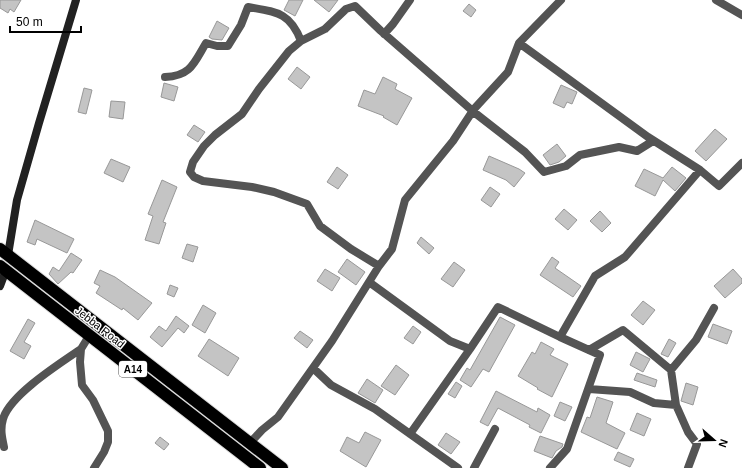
<svg xmlns="http://www.w3.org/2000/svg" width="742" height="468" viewBox="0 0 742 468" font-family="Helvetica,sans-serif">
	<style>
		.building { fill: #c4c4c4; stroke: #989898 }
		.lines { fill: none; stroke-linecap: round; stroke-linejoin: round }
		.highway-casing { stroke: #dbdbdb; stroke-width: 14 }
		.street { stroke: #545454; stroke-width: 8 }
		.secondary { stroke: #212121; stroke-width: 8 }
		.highway { stroke: #000; stroke-width: 12 }
		.labels { text-anchor: middle; stroke-width: 3; stroke-linejoin: round; paint-order: stroke }
		.shield { fill: #fff; stroke: #4c4c4c; stroke-width: 1 }
		.shield-label { font-size: 10px; font-weight: bold; fill: #000 }
		.street-label { font-size: 11px; fill: #000; stroke: #fff }
	</style>
	<rect width="100%" height="100%" fill="#fff"/>
	<path class="building" d="M0,0H21L14,12L10,9L8,13L0,8Z
		M289,0H303L295,16L284,10Z
		M314,0H338L329,12Z
		M469,4L476,10L471,17L463,11Z
		M217,21L229,28L222,40L212,39L209,37Z
		M297,67L310,77L301,89L288,79Z
		M383,77L397,84L395,89L412,98L397,125L383,117L384,116L358,106L364,90L375,94Z
		M164,83L178,87L174,101L161,97Z
		M561,85L577,92L572,104L567,102L564,108L553,103Z
		M84,88L92,90L86,114L78,112Z
		M111,101L125,102L123,119L109,117Z
		M194,125L205,132L198,142L187,135Z
		M715,129L727,139L706,161L695,151Z
		M557,144L566,156L559,162L550,165L543,155Z
		M489,156L519,169L525,173L514,187L506,180L483,170Z
		M111,159L130,167L123,182L104,173Z
		M337,167L348,175L338,189L327,182Z
		M672,167L686,178L675,191L663,180L655,196L635,186L644,169L663,178Z
		M162,180L177,187L163,222L166,223L159,244L145,240L153,216L148,214Z
		M490,187L500,194L491,207L481,200Z
		M564,209L577,220L568,230L555,219Z
		M600,211L611,223L602,232L590,221Z
		M35,220L74,239L67,253L37,239L35,245L27,242Z
		M421,237L434,248L429,254L417,243Z
		M187,244L198,247L193,262L182,258Z
		M71,253L82,260L73,273L71,272L58,284L49,274L53,267L59,271Z
		M552,257L559,262L555,268L581,286L573,297L540,275Z
		M347,259L365,272L356,285L338,272Z
		M454,262L465,270L453,287L441,279Z
		M325,269L340,278L332,291L317,281Z
		M733,269L742,279V283L725,298L714,286Z
		M100,270L115,277L152,303L138,320L123,308L122,310L96,293L100,286L94,283Z
		M170,285L178,288L174,297L167,294Z
		M643,301L655,310L643,325L631,315Z
		M203,305L216,313L205,333L192,325Z
		M176,316L189,326L184,333L178,328L162,347L150,337L159,326L166,331Z
		M500,317L515,325L489,372L483,369L471,387L460,380L467,368L470,370Z
		M28,319L35,323L24,342L31,346L24,359L10,351Z
		M713,324L732,331L727,344L708,337Z
		M413,326L421,332L413,344L404,338Z
		M300,331L313,340L307,348L294,338Z
		M209,339L239,358L228,376L198,356Z
		M669,339L676,343L668,357L661,354Z
		M541,342L554,349L550,355L568,364L552,397L537,389L538,388L518,376L532,352L535,354Z
		M636,352L650,359L643,372L630,365Z
		M396,365L409,375L395,395L381,386Z
		M637,373L657,380L655,387L634,380Z
		M367,379L383,390L375,403L358,393Z
		M456,382L462,386L455,398L448,394Z
		M686,383L698,387L693,405L681,401Z
		M496,391L537,412L538,408L550,415L541,433L529,427L530,425L498,408L488,426L480,422Z
		M597,397L613,402L606,423L625,433L617,449L581,432L587,417L590,418Z
		M560,402L572,407L565,421L554,416Z
		M637,413L651,419L644,436L630,430Z
		M365,432L381,440L366,467L340,451L347,437L359,443Z
		M446,433L460,442L451,454L438,445Z
		M540,436L563,444L562,447L556,451L552,458L534,451Z
		M160,437L169,444L164,450L155,443Z
		M618,452L634,459L630,467L614,460Z"/>
	<g class="lines">
		<g class="highway-casing">
			<path id="highway" d="M0,249L282,468
				M0,266L260,468"/>
		</g>
		<path class="street" d="M716,0L742,15
			M384,34L393,24L410,0
			M519,43L648,137L700,170
			M165,77C191,76 194,63 206,43L217,46H228L241,25L248,7C276,12 290,12 301,41
			M379,266L351,249L320,226L307,204L274,192L252,187L203,181L194,177L190,172L193,162L204,146L215,135L242,114L259,89L289,51L301,41L325,29L346,9L355,6L381,31L475,113L525,152L544,172L566,166L580,155L619,147L637,151L653,141
			M369,282L450,341L470,349L498,307L560,337
			M89,336L81,349L80,362L82,385L93,400L108,431V442L104,452L94,468
			M589,350L623,330L671,370
			M313,368L331,385L375,409L458,468
			M589,389L630,392L654,403L676,405
			M410,434L470,349
			M250,443L262,430L278,417L332,341L379,266L392,249L405,200L453,141L474,109L508,72L519,43L561,0
			M4,447C2,438 0,429 3,419C10,395 59,364 81,349
			M474,468L495,429
			M550,468L567,449L600,355L560,337L595,276L625,257L700,170L719,186L742,163
			M688,468L697,444L688,432L676,405L671,370L696,340L714,308"/>
		<path class="secondary" d="M8,255L17,200L39,123L76,0
			M0,286L6,270"/>
		<use href="#highway" class="highway"/>
	</g>
	<g class="labels">
		<rect class="shield" x="119" y="361" width="28" height="16" rx="3"/>
		<g class="shield-label">
			<text x="133" y="373">A14</text>
		</g>
		<g class="street-label">
			<text transform="translate(100 327) rotate(38)" y="4">Jebba Road</text>
		</g>
	</g>
	<g transform="translate(714 440) rotate(110)" stroke="#ffffff" stroke-width="3" paint-order="stroke">
	<path d="M0-3L7 15L0 10L-7 15Z" fill="#000000"/>
	<text y="-6" font-size="11" font-weight="bold" text-anchor="middle" fill="#000000">N</text>
	</g>
	<path d="M10 26v6h71v-6" fill="none" stroke="#000000" stroke-width="2"/>
	<text x="16" y="26" font-size="12" fill="#000000" stroke="#ffffff" stroke-width="3" paint-order="stroke">50 m</text>
</svg>
